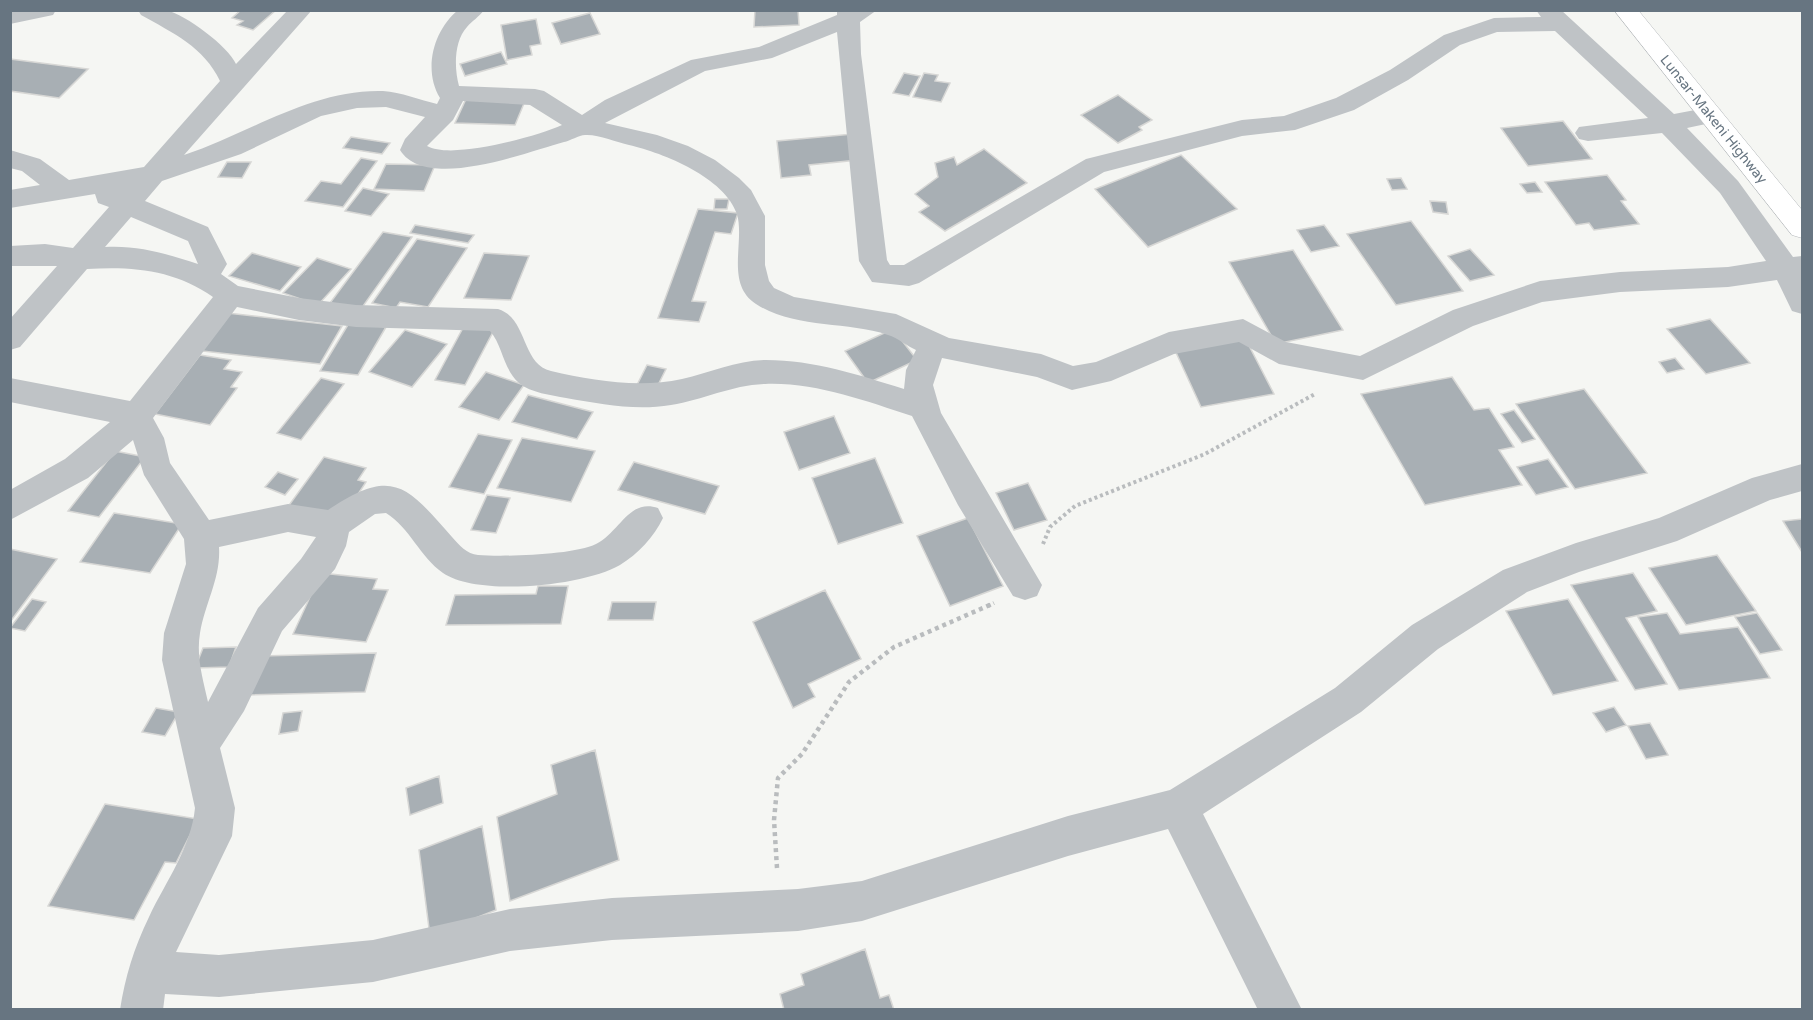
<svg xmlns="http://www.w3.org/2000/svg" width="1813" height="1020" viewBox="0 0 1813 1020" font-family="'Varela Round',sans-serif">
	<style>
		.building { fill: #a8afb4; stroke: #d7d7d5; stroke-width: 1.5 }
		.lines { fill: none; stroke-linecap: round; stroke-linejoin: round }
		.major-casing { stroke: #b3b7ba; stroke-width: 1 }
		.path-far1 { stroke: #b9bcbe; stroke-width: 4; stroke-dasharray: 3 3; stroke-linecap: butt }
		.path { stroke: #b9bcbe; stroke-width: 4.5; stroke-dasharray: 4 4; stroke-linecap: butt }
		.minor { fill: #bfc3c6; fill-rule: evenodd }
		.major { fill: #fff; fill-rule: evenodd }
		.labels { text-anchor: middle; stroke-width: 6; stroke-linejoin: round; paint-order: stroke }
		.far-street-label { font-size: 14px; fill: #677581; stroke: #fff }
	</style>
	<rect width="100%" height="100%" fill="#f5f6f3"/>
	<path class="building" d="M241,10H276L253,30L237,25L243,21L232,18Z
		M755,10H798L799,25L754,27Z
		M590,13L600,34L561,44L552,23Z
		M536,19L541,44L530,46L532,55L507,60L501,25Z
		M501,52L507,64L465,76L460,64Z
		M10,59L88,69L59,98L10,91Z
		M904,73L920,76L909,96L893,93Z
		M924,73L938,75L935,81L950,83L941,102L913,97Z
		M1118,95L1152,120L1139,127L1142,130L1118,143L1081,115Z
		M466,99L525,101L515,125L455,123Z
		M1563,121L1592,159L1528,166L1501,128Z
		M853,134L858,160L809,165L811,175L781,178L777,141Z
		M351,137L390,143L382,154L343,148Z
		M984,149L1027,183L945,231L919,212L929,206L915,194L938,177L935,163L954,157L957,165Z
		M1181,155L1237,209L1148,247L1095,189Z
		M361,158L377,161L343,207L305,201L321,181L341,184Z
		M227,162H251L242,178L218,177Z
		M386,164L435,165L424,191L374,189Z
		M1607,175L1626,200L1621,201L1639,224L1594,230L1589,223L1576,225L1545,182Z
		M1401,178L1407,189L1392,190L1387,179Z
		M1535,182L1542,192L1527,193L1520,184Z
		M363,188L389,194L371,216L345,211Z
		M715,199H729L727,209H714Z
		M1430,201L1446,202L1448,214L1433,212Z
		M698,209L738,213L731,234L715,232L692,301L706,302L699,322L658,318Z
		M1411,221L1463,291L1396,305L1347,234Z
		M415,225L474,235L468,243L410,233Z
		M1324,225L1339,246L1311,252L1297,230Z
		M383,232L412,237L361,309L330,303Z
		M417,239L467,248L428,307L400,302L396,308L372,303Z
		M1470,249L1494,275L1470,281L1448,256Z
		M1293,250L1343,330L1276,344L1229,262Z
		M252,253L301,267L280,291L229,276Z
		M484,253L529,256L511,300L464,298Z
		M317,258L351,269L318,305L283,293Z
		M227,313L342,326L320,364L202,351Z
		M1710,319L1750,363L1706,374L1667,329Z
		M349,323L386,327L358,375L320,371Z
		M464,326L494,330L465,385L435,380Z
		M893,329L917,360L868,383L845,351Z
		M405,330L447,344L412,387L369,372Z
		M1244,336L1274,394L1201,407L1174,348Z
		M200,355L231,360L224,369L242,372L231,387L237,388L210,425L155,414Z
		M1675,358L1684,369L1667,373L1659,362Z
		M647,365L666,369L655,391L636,387Z
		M486,372L524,385L499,420L459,407Z
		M1452,377L1474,410L1489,408L1514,447L1499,450L1522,485L1425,505L1361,394Z
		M321,378L344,384L301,440L277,433Z
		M1584,389L1647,473L1575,489L1516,404Z
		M528,395L593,412L577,439L512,422Z
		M1514,410L1535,439L1522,443L1501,414Z
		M834,416L850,453L799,470L784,432Z
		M478,434L512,440L484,494L449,487Z
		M522,438L595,451L571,502L497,488Z
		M115,451L145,457L99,517L68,511Z
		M324,457L366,468L358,480L366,482L351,505L331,520L287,508Z
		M875,458L903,523L838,544L812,478Z
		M1548,459L1568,487L1536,495L1517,467Z
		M634,462L719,486L705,514L618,490Z
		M278,472L298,479L285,495L265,487Z
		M1028,483L1047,520L1014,530L996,493Z
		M487,495L510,498L496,533L471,530Z
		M114,513L182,524L150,573L80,562Z
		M968,518L1003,586L950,606L917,536Z
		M1802,519V552L1783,521Z
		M10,549L57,559L10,622Z
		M1717,555L1756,611L1686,625L1649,568Z
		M321,573L377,579L373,589L388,590L366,642L293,634Z
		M1633,573L1657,611L1626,618L1667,684L1635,690L1571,585Z
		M538,586H568L561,624L446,625L455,595L536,594Z
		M825,590L861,659L808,684L815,697L793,708L753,622Z
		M32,599L46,602L25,631L10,628Z
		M1568,599L1618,681L1553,695L1506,611Z
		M612,602H656L653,620H608Z
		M1667,613L1680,634L1738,627L1770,678L1679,690L1638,617Z
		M1757,613L1782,650L1760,654L1735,617Z
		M236,647L229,667L195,668L203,648Z
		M376,653L365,692L247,695L261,656Z
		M1614,707L1626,725L1606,732L1593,713Z
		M156,708L179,712L165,736L142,732Z
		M302,711L298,731L279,734L283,713Z
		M1650,723L1668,755L1646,759L1628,726Z
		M595,750L619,860L510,901L497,817L557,794L551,765Z
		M439,776L443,803L410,815L406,788Z
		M105,804L198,819L176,863L165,862L134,920L48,906Z
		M482,826L496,910L430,936L419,850Z
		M865,949L880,998L889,995L894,1010H784L780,994L804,985L801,974Z"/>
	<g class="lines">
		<g class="major-casing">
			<path id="major" d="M1614,10H1638L1802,210V238L1792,235Z"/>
		</g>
		<path class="path-far1" d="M1043,544L1050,527L1075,506L1205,454L1315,394
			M988,606L994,603"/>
		<path class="path" d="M777,868L774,820L778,778L802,754L849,682L894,647L992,604"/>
		<path class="minor" d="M10,10H56L53,15L10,24Z
			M138,10C147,10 158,9 166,10C186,15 228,46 236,64L288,10H312L184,155C250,133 311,89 383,91C401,92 420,100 437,104L440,98C423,70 433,31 458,10H484C479,17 472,21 467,27C454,41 454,68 459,86L535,89L544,91L582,115L605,100L691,60L759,47L837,15V10H877L860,22L861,54L887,260L890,265H904L1086,159L1242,120L1284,116L1336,98L1390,70L1444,35L1494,18L1541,17L1536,10H1561L1674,114L1711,107L1720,109L1724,115L1720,121L1687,128L1738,181L1793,257L1802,256V314L1792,311L1777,280L1728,287L1620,292L1542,302L1473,326L1363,380L1279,364L1239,342L1174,354L1111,381L1072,390L1037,377L942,358L933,385L941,413L1042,585L1037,596L1025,600L1013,596L958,505L912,416C865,401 815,382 765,384C732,385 703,400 671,405C635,411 601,404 566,398C551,395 531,393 519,383C503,369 503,346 490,331L356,327L299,320L237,307L153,418L164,438L170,463L209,520L288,504L328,510C393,466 407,486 452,537C459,545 467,554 478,555C504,557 574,555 596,544C620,532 629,498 658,508L663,518C654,537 638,554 620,565C584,586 478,597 443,573C420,557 410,528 386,513L375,514L349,532L346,546L335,569L282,631L244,711L220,748L235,808L232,836L176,952L219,955L373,940L510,909L612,898L798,889L862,881L1068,816L1170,790L1335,688L1412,625L1503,570L1576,543L1659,518L1752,478L1802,464V491L1770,500L1677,541L1579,572L1527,592L1438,649L1361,712L1203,814L1302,1010H1258L1168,829L1068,856L862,921L798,931L612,940L510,951L373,982L219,997L165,994L163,1010H120C125,977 134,948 149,917C166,881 191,848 195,808L162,660L164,633L186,564L184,539L144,475L133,440L88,478L10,520V490L65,459L110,422L10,402V378L130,401L213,297C175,270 133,266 87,269L20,347L10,350V319L57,266H10V246L45,244L73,248L109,207L98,203L95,194L10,208V190L40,185L22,171L10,168V150L40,159L69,180L144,167L220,81C204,47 173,33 141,15ZM1555,31L1648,118L1579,127L1575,133L1579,139L1588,141L1662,133L1720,193L1766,261L1728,267L1620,272L1540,281L1453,310L1360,356L1286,342L1243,319L1169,332L1096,362L1073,366L1041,354L949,338L896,314L794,297L774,288L769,281L765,265V216L751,190L739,178L715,160L688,146L657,135L605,123L705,71L772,58L837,32L859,261L872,282L909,286L919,283L1104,172L1242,136L1295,130L1354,110L1408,80L1460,45L1497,32ZM463,101L530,105L562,125C535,137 452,160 427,146L453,120ZM386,107L425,117L405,139L400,150C426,192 527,152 564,142C570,141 579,135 585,135C598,134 616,142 629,145C664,153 725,178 737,214C745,242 725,284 756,304C794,329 846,321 888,335C898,338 907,346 916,350L906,370L904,389C859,375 814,360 766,360C737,360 710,373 682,379C640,388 593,381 551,371C521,364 528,318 498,309L356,305L299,298L238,286L221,274L227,264L208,227L145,201L162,181L241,154L321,116L357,108ZM131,217L188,241L198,264C167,254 138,245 105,247ZM288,532L316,537L301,559L258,608L208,702C203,679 196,657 200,633C205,603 221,578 219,547Z"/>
		<use href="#major" class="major"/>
	</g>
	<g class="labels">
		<g class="far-street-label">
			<text transform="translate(1714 119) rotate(51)" y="5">Lunsar-Makeni Highway</text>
		</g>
	</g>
	<rect width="1813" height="1020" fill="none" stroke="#677581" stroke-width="24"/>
</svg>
